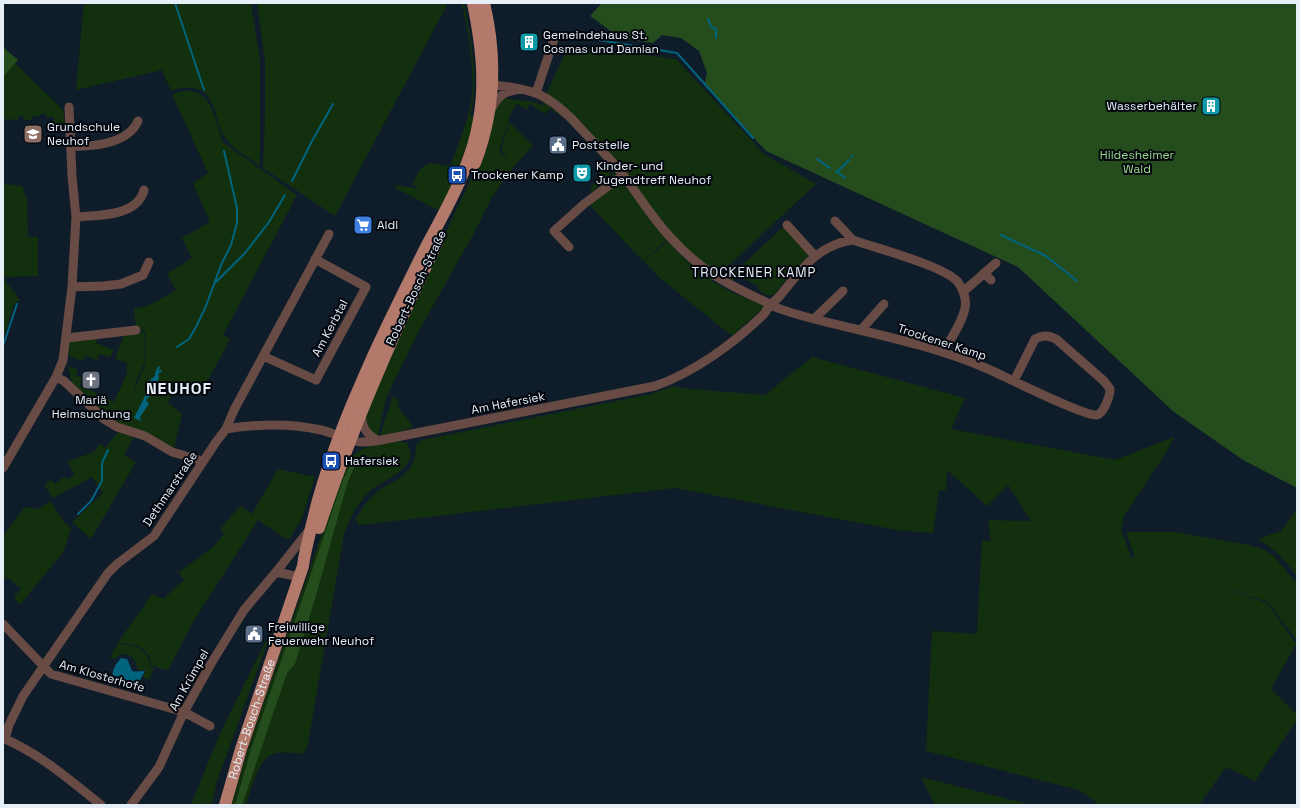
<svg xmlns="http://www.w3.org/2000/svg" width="1300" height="808" viewBox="0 0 1300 808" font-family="'Space Grotesk',sans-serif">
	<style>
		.green { fill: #13300e }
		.forest { fill: #244c1c }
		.water { fill: #00647f }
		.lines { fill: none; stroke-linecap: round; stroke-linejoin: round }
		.stream { stroke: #00647f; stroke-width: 2 }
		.minor { stroke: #674b44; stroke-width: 9 }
		.major { stroke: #b37a6c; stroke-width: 12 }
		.labels { text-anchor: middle; stroke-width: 4; stroke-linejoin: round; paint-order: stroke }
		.poi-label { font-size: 12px; fill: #e6eff8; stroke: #03060c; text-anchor: start }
		.park-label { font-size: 12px; fill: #9bd98f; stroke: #03060c }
		.street-label { font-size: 12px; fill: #e6eff8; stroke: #03060c }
		.neighbourhood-label { font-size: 13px; letter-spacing: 1px; fill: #e6eff8; stroke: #03060c }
		.district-label { font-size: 16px; font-weight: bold; letter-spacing: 1px; fill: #e6eff8; stroke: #03060c }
	</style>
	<rect width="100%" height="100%" fill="#0f1c29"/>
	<path class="green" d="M84,3H251L260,60V166C249,158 234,150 226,139C213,123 219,91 192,88C184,87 178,88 171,91L162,70L76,90Z
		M257,3H448L335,216L263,168L265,117V61Z
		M462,3H464C471,40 480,79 470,116L479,114L468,156L440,209H436L395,188L397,185L420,189L413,185C416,173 424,160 438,164C443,165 445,167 451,165C459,142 469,119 472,95C475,67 467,30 462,3Z
		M569,45L676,59L764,154L816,184L712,281L696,269L681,255L615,173L588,142L565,119L550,108L545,114L530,104L527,109L517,104L511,113L499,151L513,167L492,197L473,235L421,327L386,398L378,435C366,431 365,420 366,409L430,266L477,166L497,97L532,102L547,106L542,103Z
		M15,63L63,110L66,132L48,130L49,126H53L54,117H46V114H40L39,117L32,116L31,120H24L23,116H18V120L3,119V77Z
		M183,91C187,91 192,91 196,92C213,97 217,127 223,142L228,146L297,195L223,335L230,339L199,397L176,385L168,403L182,414L174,449L117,424L99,410L105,406L99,409L72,383L68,366L78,370L76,375L82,378L80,385L114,402L127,373V363L115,359L124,335L144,332L145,362L136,381L134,391L146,362L145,332L136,325L133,309L150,305L176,290L167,274L192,258L182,238L210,222L193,183L208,173L172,94Z
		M509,122L533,146L513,167L501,151Z
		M599,161L611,174L591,193V189L601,170L596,164Z
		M614,173L667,240L643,261L585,200Z
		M3,184L22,186L27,199L28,237H38V276L3,277Z
		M783,227L809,256L787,278L774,295H766L760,291L757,285L737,275L732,281L728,279Z
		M668,241C696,276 723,290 765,306L732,336L660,278L644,261Z
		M3,278L20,300L14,304L3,340Z
		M101,331L96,343L114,350L110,357L99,354L97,360L85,356L83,361L69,356L70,333Z
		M812,357L965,398L951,429L1115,460L1174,437L1169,448L1124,516L1121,529L1131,557L1135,558L1126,532H1175L1249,545L1263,549L1274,556L1297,584V641L1268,602L1197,579L1267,603L1296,644L1271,689L1297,715V720L1255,781L1226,767L1199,805H1100L1081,791L1075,789L926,751L932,631L977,634L982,540L991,541L988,520L1031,521L1008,485L987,506L947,470L946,490L939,491L933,533L897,530L675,488L360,525L357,523L356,518L366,503L379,490L400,478L410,469L415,458L416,445L422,440L651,394L675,386L679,388L765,395Z
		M393,396L400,403L397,406L414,427C405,429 388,436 380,435Z
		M118,432L134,437L124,455L136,462L91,539L72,522L103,493L92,477L53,498L44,485L51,480L55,484L64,477L69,479L75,474L67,462L94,452L100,443L105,448Z
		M400,441L407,443C423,468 383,479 369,492C357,504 350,519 344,534L307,749L302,754C294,753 284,752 276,753C258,756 251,790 246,805H231L251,739L346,464C359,444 379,444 400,441Z
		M278,469L315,477L301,521L288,540L258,520L193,622L168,670L151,666C150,647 134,643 117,644L152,594L163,599L184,580L179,572L213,547L224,534L220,529L240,506L252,514Z
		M50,501L64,522L71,528L64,551L20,605L14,597L21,589L7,577L3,582V536L25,507L39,509Z
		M1297,509V576C1283,559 1277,551 1258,539L1281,531Z
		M266,640L268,641L217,781L212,805H191L219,736Z
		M117,645C134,644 148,648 150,667L154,668L149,680L143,677L146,670H138C135,659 133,654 121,654L114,659L110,657Z
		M921,777L1032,805H935Z"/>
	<path class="forest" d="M602,3H1297V488L1243,460L1174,412L1018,267L766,151L704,85L707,73L699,51L681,38L662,35L653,43L620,38L590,16Z
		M3,47L18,60L3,77Z
		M356,458L358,459L348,481L315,599L295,664L287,673L242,805H235L251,749L343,480L351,464Z"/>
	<path class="water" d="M158,366L160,367L158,372C162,379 152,396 146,400L149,404L140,417L141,421L134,418L149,388C148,382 150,379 155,376V373Z
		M121,658L127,659C134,673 128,672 145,671L141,678L137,689C115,684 104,678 121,658Z"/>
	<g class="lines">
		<path class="stream" d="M175,3L204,90
			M708,19L711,27L716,29V38
			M581,37L677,53L753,138
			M852,157V156
			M817,159L830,168
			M836,171L845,178
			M837,172L849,160
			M292,181L312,141L333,104
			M1001,235L1046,256L1077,281
			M215,283L245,253L269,222L285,195
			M3,346L17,304
			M177,347L189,339L196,327L206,306L221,265L231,245L237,223V208L224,151
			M158,372L161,371
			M78,514L91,501L102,481V463L108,450"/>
		<path class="minor" d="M487,85C501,85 521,88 535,93C551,98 571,117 582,130C596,145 611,159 623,175C639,196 653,219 671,238C700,270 728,285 766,302L770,305C795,316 824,321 851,328C898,339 944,350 988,369C1004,376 1085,417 1097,415C1104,413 1110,396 1110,389L1104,381L1056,339C1048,335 1043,335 1035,339L1014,381
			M536,93L554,39
			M491,110C496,99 502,92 515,90
			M70,146C92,147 128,144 138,121
			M76,217C98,215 137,217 144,190
			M835,221L853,240
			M787,225L815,256
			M569,247L554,231L584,204L623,175
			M984,273L991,280
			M72,287L103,286L121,284L143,275L149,262
			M964,291L996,263
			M814,319L843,291
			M861,330L884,304
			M67,338L136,330
			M263,356L316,380L366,287L315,259
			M56,377L64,381L104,419L117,427L145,436L172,452L203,461
			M361,413C362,427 365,433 377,440
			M226,429C257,424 290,423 321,430C335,433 348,442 362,442C368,442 375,441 381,440L655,386C693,373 733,344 762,316C766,313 767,308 771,304C773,302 776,300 778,298C800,272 816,245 853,240C876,248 944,266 958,282C963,289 967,300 965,308C962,323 951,339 943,352
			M3,468L56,377L63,360L72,287L76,217L72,176L69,107
			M276,572L300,577
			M3,624L51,674L184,712L210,726
			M3,738C40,754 70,780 101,805
			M5,739L9,725L23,696L108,573L117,564L154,536L216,442L226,429L234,410L329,234
			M131,805L159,767L184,712L212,662L244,610L276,572L310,529"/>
		<g class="major">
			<path d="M475,163C495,111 497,57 484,3"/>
			<path d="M319,528C351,429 393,334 438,241"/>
			<path id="s1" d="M225,805L241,749L303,566L304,559C308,539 313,520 318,500C332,450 353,401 374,354C391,317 409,281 427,245C448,206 472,164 479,120C486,81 481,42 473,3"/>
		</g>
	</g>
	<defs>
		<g id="building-square" transform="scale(1)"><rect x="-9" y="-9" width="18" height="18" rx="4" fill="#0f9aa8" stroke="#03060c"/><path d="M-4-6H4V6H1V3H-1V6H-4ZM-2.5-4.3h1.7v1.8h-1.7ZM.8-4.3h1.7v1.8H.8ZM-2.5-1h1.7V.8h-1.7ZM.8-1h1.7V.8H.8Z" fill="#fff"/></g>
		<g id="school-square" transform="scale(1)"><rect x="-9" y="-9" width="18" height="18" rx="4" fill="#8d6e63" stroke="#03060c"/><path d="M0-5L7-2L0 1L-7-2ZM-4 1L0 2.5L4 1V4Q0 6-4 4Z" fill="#fff"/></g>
		<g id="civic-square" transform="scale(1)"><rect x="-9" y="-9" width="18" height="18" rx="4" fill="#5c6f8a" stroke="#03060c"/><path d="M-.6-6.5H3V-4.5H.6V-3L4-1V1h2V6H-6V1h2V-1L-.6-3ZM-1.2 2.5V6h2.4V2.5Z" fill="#fff"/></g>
		<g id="theatre-square" transform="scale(1)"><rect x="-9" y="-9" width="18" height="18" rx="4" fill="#0f9aa8" stroke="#03060c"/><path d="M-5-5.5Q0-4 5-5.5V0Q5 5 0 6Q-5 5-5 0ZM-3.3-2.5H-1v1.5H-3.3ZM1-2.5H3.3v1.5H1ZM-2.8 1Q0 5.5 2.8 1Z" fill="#fff"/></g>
		<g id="bus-square" transform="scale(1)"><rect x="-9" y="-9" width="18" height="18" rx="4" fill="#1a4fb4" stroke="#03060c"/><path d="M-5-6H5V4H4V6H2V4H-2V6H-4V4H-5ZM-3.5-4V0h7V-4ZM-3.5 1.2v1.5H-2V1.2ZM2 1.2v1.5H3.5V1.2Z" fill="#fff"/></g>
		<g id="supermarket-square" transform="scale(1)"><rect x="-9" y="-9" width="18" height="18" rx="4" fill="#3f7fe0" stroke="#03060c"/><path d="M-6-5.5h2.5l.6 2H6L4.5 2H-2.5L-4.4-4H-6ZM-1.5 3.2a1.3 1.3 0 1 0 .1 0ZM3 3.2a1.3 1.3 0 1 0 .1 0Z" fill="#fff"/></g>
		<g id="church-square" transform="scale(1)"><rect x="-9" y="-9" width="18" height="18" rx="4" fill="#6b7280" stroke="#03060c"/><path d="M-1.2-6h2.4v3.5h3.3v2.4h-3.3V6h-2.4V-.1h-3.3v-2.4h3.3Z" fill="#fff"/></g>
	</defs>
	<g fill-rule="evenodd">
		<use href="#building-square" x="529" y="42"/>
		<use href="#building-square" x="1211" y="106"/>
		<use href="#school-square" x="33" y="134"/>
		<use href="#civic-square" x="558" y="145"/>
		<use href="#theatre-square" x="582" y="173"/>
		<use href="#bus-square" x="457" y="175"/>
		<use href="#supermarket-square" x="363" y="225"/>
		<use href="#church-square" x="91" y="380"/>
		<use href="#bus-square" x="331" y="461"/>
		<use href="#civic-square" x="254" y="634"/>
	</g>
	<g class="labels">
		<g class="poi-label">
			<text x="543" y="39">Gemeindehaus St.<tspan x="543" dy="14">Cosmas und Damian</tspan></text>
			<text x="1197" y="110" text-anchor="end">Wasserbehälter</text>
			<text x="47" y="131">Grundschule<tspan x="47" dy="14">Neuhof</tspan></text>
			<text x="572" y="149">Poststelle</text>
			<text x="596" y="170">Kinder- und<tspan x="596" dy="14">Jugendtreff Neuhof</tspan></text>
			<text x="471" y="179">Trockener Kamp</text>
			<text x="377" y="229">Aldi</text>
			<text x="91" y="404" text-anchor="middle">Mariä<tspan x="91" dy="14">Heimsuchung</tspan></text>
			<text x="345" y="465">Hafersiek</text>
			<text x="268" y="631">Freiwillige<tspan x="268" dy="14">Feuerwehr Neuhof</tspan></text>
		</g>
		<g class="park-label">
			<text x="1137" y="159">Hildesheimer<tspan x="1137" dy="14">Wald</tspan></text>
		</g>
		<g class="street-label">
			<text transform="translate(416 288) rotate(-65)" y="4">Robert-Bosch-Straße</text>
			<text transform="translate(330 328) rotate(-62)" y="4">Am Kerbtal</text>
			<text transform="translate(942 342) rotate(18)" y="4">Trockener Kamp</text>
			<text transform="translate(508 403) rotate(-11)" y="4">Am Hafersiek</text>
			<text transform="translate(170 489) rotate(-56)" y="4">Dethmarstraße</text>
			<text transform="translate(102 676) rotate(16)" y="4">Am Klosterhofe</text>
			<text transform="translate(189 680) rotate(-61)" y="4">Am Krümpel</text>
			<text dy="4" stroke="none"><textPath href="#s1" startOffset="90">Robert-Bosch-Straße</textPath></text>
		</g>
		<g class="neighbourhood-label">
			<text x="754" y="277">TROCKENER KAMP</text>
		</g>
		<g class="district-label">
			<text x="179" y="394">NEUHOF</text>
		</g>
	</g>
	<rect width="1300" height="808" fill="none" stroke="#e6eff8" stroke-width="8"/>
</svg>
